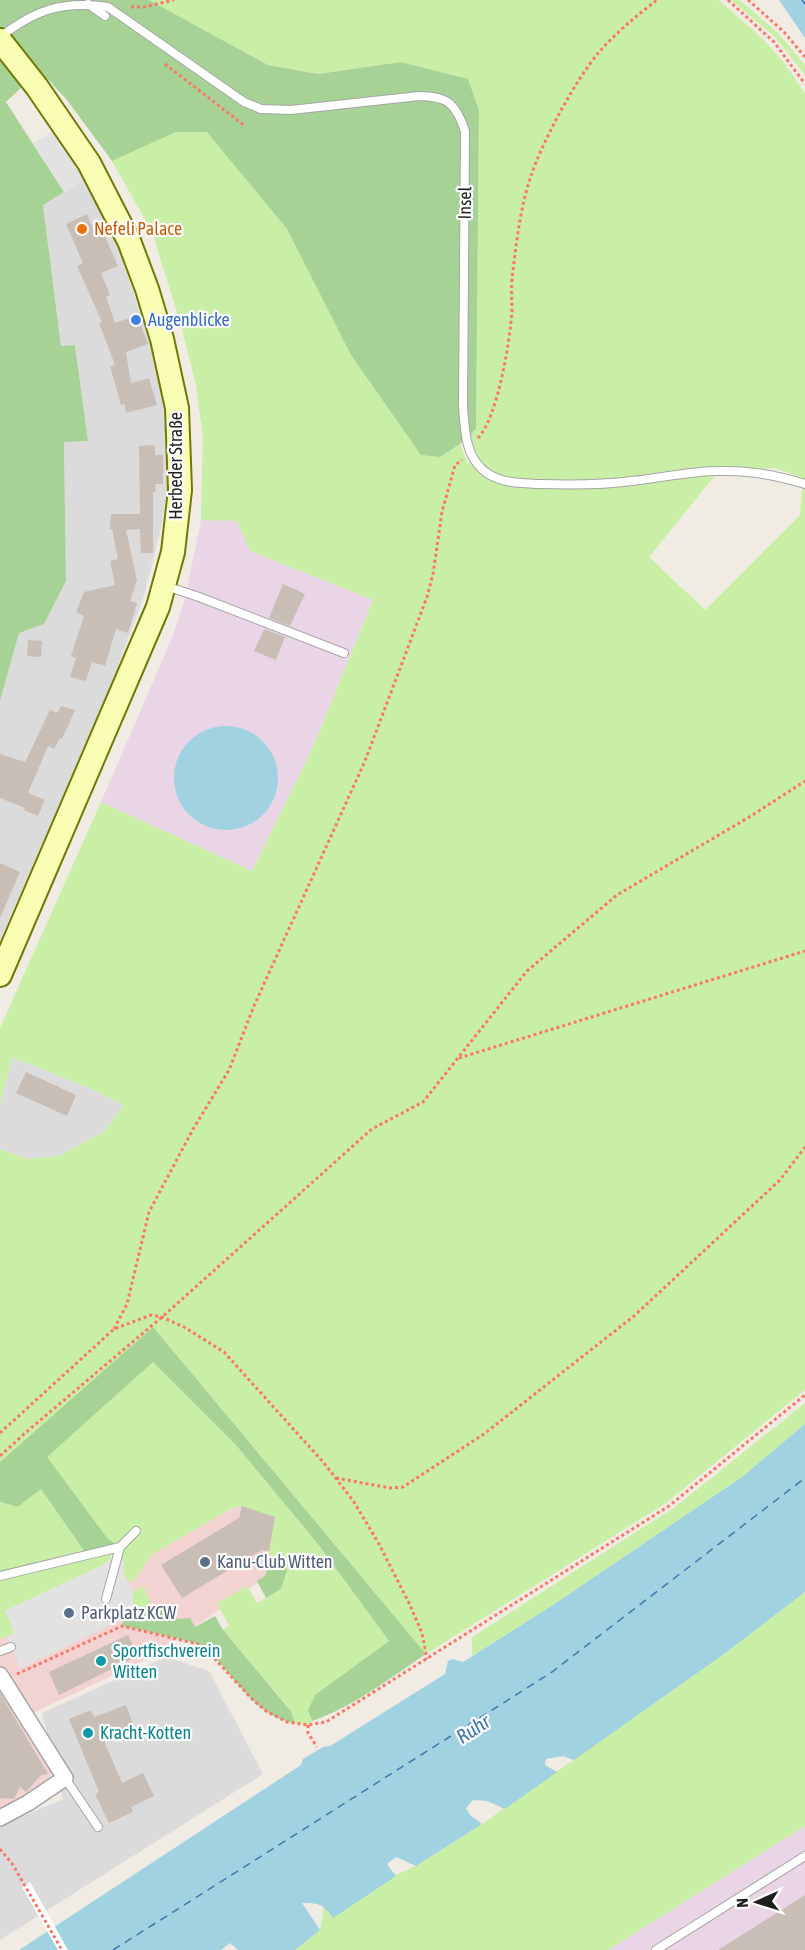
<svg xmlns="http://www.w3.org/2000/svg" width="805" height="1950" viewBox="0 0 805 1950" font-family="'Asap Condensed',sans-serif">
	<style>
		.residential { fill: #dcdbdb }
		.commercial { fill: #f2d3d2 }
		.industrial { fill: #ead5e6 }
		.grass { fill: #c9eea6; fill-rule: evenodd }
		.forest { fill: #a7d295 }
		.parking { fill: #e2e2e2 }
		.water { fill: #a1d2e1 }
		.pier { fill: #fff }
		.lines { fill: none; stroke-linecap: round; stroke-linejoin: round }
		.ferry { stroke: #4177ad; stroke-width: 1.5; stroke-dasharray: 8 6; stroke-linecap: butt }
		.building { fill: #c8beb6 }
		.service-casing { stroke: #a5a5a5; stroke-width: 10 }
		.minor-casing { stroke: #a5a5a5; stroke-width: 18 }
		.secondary-casing { stroke: #6d7b00; stroke-width: 26 }
		.path { stroke: #ff7666; stroke-width: 3; stroke-dasharray: 3 3; stroke-linecap: butt }
		.service { stroke: #fff; stroke-width: 8 }
		.minor { stroke: #fff; stroke-width: 15 }
		.secondary { stroke: #fafeb4; stroke-width: 22 }
		.food-dot { fill: #e8710a; stroke: #fff; stroke-width: 2 }
		.shop-dot { fill: #3f7fe0; stroke: #fff; stroke-width: 2 }
		.service-dot { fill: #5c6f8a; stroke: #fff; stroke-width: 2 }
		.culture-dot { fill: #0f9aa8; stroke: #fff; stroke-width: 2 }
		.labels { text-anchor: middle; stroke-width: 4.5; stroke-linejoin: round; paint-order: stroke }
		.street-label { font-size: 18px; fill: #1e1e1e; stroke: #fff }
		.food-label { font-size: 18px; fill: #c56008; stroke: #fff; text-anchor: start }
		.shop-label { font-size: 18px; fill: #366cbe; stroke: #fff; text-anchor: start }
		.service-label { font-size: 18px; fill: #4e5e75; stroke: #fff; text-anchor: start }
		.culture-label { font-size: 18px; fill: #0d838f; stroke: #fff; text-anchor: start }
		.water-label { font-size: 20px; font-style: italic; fill: #4177ad; stroke: #fff }
	</style>
	<rect width="100%" height="100%" fill="#f0ece4"/>
	<path class="residential" d="M84,180L105,218L123,262L148,336L163,404L169,474L161,528L144,596L113,679L0,940V701L19,633L44,624L66,581L64,441H88L75,345L61,346L43,204Z
		M12,1057L89,1088L124,1105L105,1131L59,1156L26,1159L0,1149V1105Z
		M166,1657L209,1671L263,1774L0,1940V1826L63,1799L42,1713Z"/>
	<path class="commercial" d="M257,1498L281,1514L273,1572L150,1658L22,1718L53,1768L45,1789L0,1812V1617Z"/>
	<path class="industrial" d="M188,321L373,600L314,745L252,871L101,802L172,638L185,599L201,520L203,438Z
		M805,1826V1950H608Z"/>
	<path class="grass" d="M149,0H719L764,40L782,60L805,93V1390L666,1503L426,1654L153,1327L0,1462V1149L26,1159L59,1156L105,1131L124,1105L89,1088L12,1057L0,1105V1028L101,802L252,871L314,745L373,600L250,551L237,521L201,520L203,438L196,385L181,325L152,232L112,161L176,132L207,131L287,229L351,355L440,457L460,444L468,464L474,460L471,434L476,429L479,110L468,79L401,62L318,74L268,65ZM774,468L803,478L800,515L705,610L649,557L713,478L717,471Z
		M731,0H740L779,34L805,65V75L775,37Z
		M153,1362L236,1445L318,1544L389,1641L315,1695L308,1710L313,1725L295,1723L291,1710L223,1630L229,1626L217,1603L247,1586L257,1603L281,1589L285,1558L271,1560L269,1551L275,1517L242,1506L231,1509L151,1555L135,1580L129,1582L123,1572L124,1561L111,1556L107,1563L5,1611L15,1633L0,1639V1502L18,1507L41,1489L87,1555L119,1547L108,1539L46,1457Z
		M805,1403V1424L742,1477L553,1605L472,1656V1637L675,1507Z
		M141,1587L145,1589L152,1607L133,1611V1591Z
		M805,1592V1826L608,1950H295L320,1930L324,1906L416,1866L482,1824L724,1654Z"/>
	<path class="forest" d="M0,0H149L268,65L318,74L401,62L468,79L479,110L476,429L460,444L440,457L421,455L351,355L287,229L207,132H176L112,161L67,100L0,27Z
		M0,61L23,86L6,102L64,192L43,205L61,346L75,345L88,441L64,442L66,581L44,624L19,633L0,701Z
		M153,1327L426,1654C390,1678 353,1707 312,1721L308,1710L315,1695L389,1641L318,1544L236,1445L153,1362L47,1457L108,1539L120,1547L87,1555L41,1489L18,1507L0,1502V1462Z
		M285,1558L287,1570L281,1589L266,1598L257,1581L265,1576L271,1560Z
		M152,1607L178,1619L190,1618L195,1627L215,1616L223,1630L291,1711L295,1723C253,1717 234,1672 203,1647C195,1641 137,1629 122,1626L123,1619L133,1614V1611Z"/>
	<path class="parking" d="M54,130L84,180L64,192L34,143Z
		M111,1556L124,1561L123,1572L133,1591V1614L21,1668L6,1637L15,1633L5,1611L107,1563Z"/>
	<path class="water" d="M779,0H805V38Z
		M174 778a52 52 0 1 1 104 0a52 52 0 1 1-104 0Z
		M805,1424V1592L724,1654L574,1760L563,1756L546,1759L545,1765L557,1772L505,1809L487,1801L473,1800L466,1808L470,1815L482,1824L416,1866L396,1857L387,1864L396,1876L333,1918C323,1904 319,1903 302,1903L320,1930L295,1950H238L230,1943L221,1950H19L301,1765L303,1759L323,1747L330,1746L445,1674L448,1661L453,1659L463,1662L553,1605L742,1477Z"/>
	<path class="pier" d="M30,1882L68,1950H58L22,1887Z"/>
	<g class="lines">
		<path class="ferry" d="M802,0L805,4
			M113,1950L552,1672L805,1478"/>
	</g>
	<path class="building" d="M87,214L97,238L104,234L118,266L101,273L110,295L106,297L115,323L137,315L148,344L126,352L131,383L149,378L157,405L126,413L125,404L121,405L110,366L115,365L99,323L102,322L77,266L83,263L66,224Z
		M155,445V455H163V484H155L156,492H153V553H141L140,529L126,530L137,580L130,601L137,603L128,633L116,629L105,666L92,662L86,681L70,677L76,658L71,656L84,616L76,612L84,592L115,585L110,561L118,559L112,529H110L111,514H140L139,446Z
		M283,584L305,594L290,626L269,618Z
		M264,629L285,637L276,660L254,651Z
		M28,640L42,641L41,657L27,656Z
		M61,706L75,710L62,739L60,738L54,749L48,746L28,793L45,800L38,816L24,810L25,808L0,798V754L25,762L50,710L57,713Z
		M0,863L20,872L0,918Z
		M26,1072L76,1095L67,1116L16,1093Z
		M242,1506L275,1517L269,1551L262,1550L182,1598L161,1565L239,1518Z
		M128,1635L138,1656L59,1695L49,1672Z
		M0,1693L48,1774L41,1775L26,1792L20,1787L14,1799L0,1798Z
		M126,1705L133,1724L102,1736L122,1783L143,1773L154,1796L131,1807L133,1812L109,1823L95,1794L99,1792L69,1719L91,1710L94,1717Z
		M805,1895V1950H718Z"/>
	<g class="lines">
		<g class="service-casing">
			<path id="service" d="M88,4L105,16
				M0,37C35,10 63,0 108,7L244,102L261,109L291,110L419,96C448,96 456,104 465,131L463,407C465,430 465,454 483,470C499,484 521,483 540,484C571,485 602,485 632,481C661,478 690,471 719,471C749,470 776,475 805,484
				M166,586L199,597L344,653
				M0,1576L120,1547L136,1531
				M106,1599L120,1547
				M0,1651L11,1647
				M65,1778L98,1827
				M656,1950L805,1856"/>
		</g>
		<g class="minor-casing">
			<path id="minor" d="M0,1675L65,1778L28,1803L0,1818"/>
		</g>
		<g class="secondary-casing">
			<path id="secondary" d="M0,40L37,87L89,163L129,241L147,289L162,339L177,408L180,490L173,552L158,607L0,975"/>
		</g>
		<path class="path" d="M728,0L774,42L805,84
			M748,0L784,32L805,57
			M131,7H144L174,0
			M165,64L245,126
			M478,438C498,417 510,340 512,311C512,300 511,290 512,279C516,245 520,208 531,176C543,140 575,81 599,52C616,33 636,16 657,0
			M459,1058L805,951
			M114,1329L127,1304L149,1212L192,1131L229,1070L254,1006L365,761L427,597L433,574L442,512L455,465L462,460
			M0,1433L114,1329L151,1315L162,1317L184,1327L224,1352L324,1463L354,1502L379,1544L409,1603L422,1633L427,1659
			M0,1456L24,1434L162,1317L372,1129L423,1102L527,971L617,895L751,816L805,781
			M336,1478L390,1488L403,1487L484,1434L634,1316L780,1180L805,1147
			M17,1674L122,1626L202,1645L252,1699L266,1711L287,1722L308,1725L326,1722L669,1506L805,1395
			M308,1725V1733L317,1747
			M0,1849L13,1865L62,1950"/>
		<use href="#service" class="service"/>
		<use href="#minor" class="minor"/>
		<use href="#secondary" class="secondary"/>
	</g>
	<circle class="food-dot" cx="82" cy="229" r="6"/>
	<circle class="shop-dot" cx="136" cy="320" r="6"/>
	<g class="service-dot">
		<circle cx="205" cy="1562" r="6"/>
		<circle cx="69" cy="1613" r="6"/>
	</g>
	<g class="culture-dot">
		<circle cx="101" cy="1661" r="6"/>
		<circle cx="88" cy="1733" r="6"/>
	</g>
	<g class="labels">
		<g class="street-label">
			<text transform="translate(465 203) rotate(-89)" y="6">Insel</text>
			<text transform="translate(176 466) rotate(-90)" y="6">Herbeder Straße</text>
		</g>
		<g class="food-label">
			<text x="94" y="235">Nefeli Palace</text>
		</g>
		<g class="shop-label">
			<text x="148" y="326">Augenblicke</text>
		</g>
		<g class="service-label">
			<text x="217" y="1568">Kanu-Club Witten</text>
			<text x="81" y="1619">Parkplatz KCW</text>
		</g>
		<g class="culture-label">
			<text x="113" y="1657">Sportfischverein<tspan x="113" dy="21">Witten</tspan></text>
			<text x="100" y="1739">Kracht-Kotten</text>
		</g>
		<g class="water-label">
			<text transform="translate(473 1729) rotate(-33)" y="7">Ruhr</text>
		</g>
	</g>
	<g transform="translate(757 1902) rotate(267)" stroke="#ffffff" stroke-width="4.5" paint-order="stroke">
	<path d="M0-4.5L10 22L0 15L-10 22Z" fill="#1e1e1e"/>
	<text y="-9" font-size="16" font-weight="bold" text-anchor="middle" fill="#1e1e1e">N</text>
	</g>
</svg>
